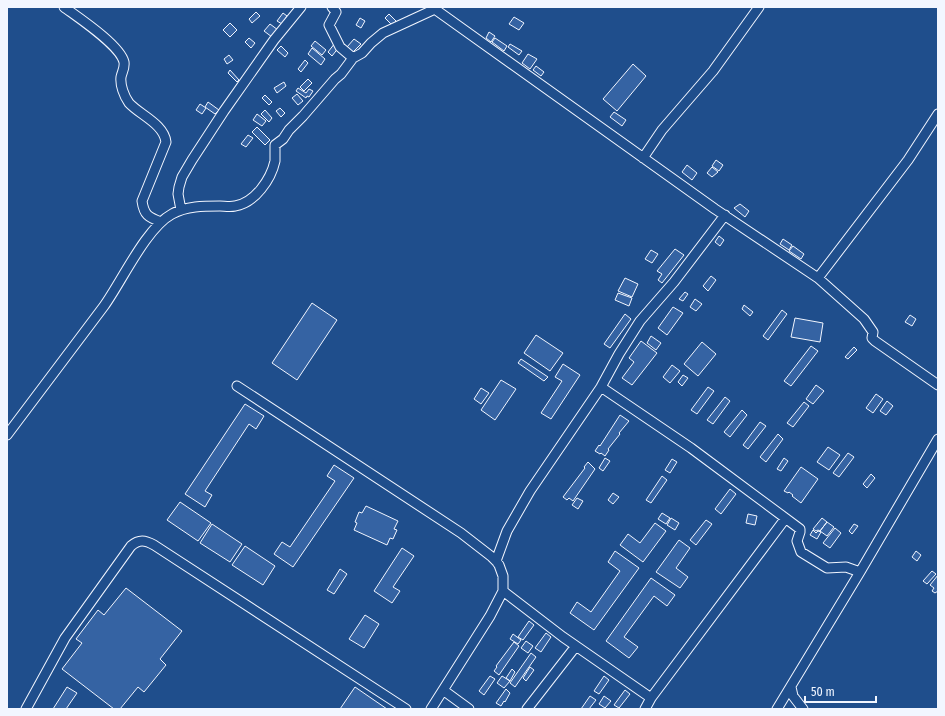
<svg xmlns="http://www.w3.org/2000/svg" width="945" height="716" viewBox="0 0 945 716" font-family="'Fira Sans Condensed',sans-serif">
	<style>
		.building { fill: #3563a3; stroke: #f2f6ff }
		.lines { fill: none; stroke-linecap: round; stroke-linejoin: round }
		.street-casing { stroke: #f2f6ff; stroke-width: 11 }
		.street { stroke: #1f4e8c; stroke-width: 9 }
	</style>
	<rect width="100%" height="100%" fill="#1f4e8c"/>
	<path class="building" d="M256,12L260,16L252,23L249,19Z
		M283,13L287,16L282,24L277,21Z
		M389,14L396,21L392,25L385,18Z
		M514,17L524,23L519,30L509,24Z
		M360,18L365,21L361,28L356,25Z
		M230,23L237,30L230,37L223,30Z
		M270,24L278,30L272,37L264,31Z
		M489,32L495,36L491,42L486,38Z
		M249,38L255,43L251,48L245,42Z
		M495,38L507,46L504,51L492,42Z
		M354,39L361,44L353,52L347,47Z
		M315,41L326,50L322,55L311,46Z
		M335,43L339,47L332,56L328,52Z
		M510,44L522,51L519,55L508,47Z
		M281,46L288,53L285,57L277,50Z
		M312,48L325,59L321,65L308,54Z
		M528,54L537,59L530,69L522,63Z
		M229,55L233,60L227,64L224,59Z
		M305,60L308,63L301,72L298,69Z
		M633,64L646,76L617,111L603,99Z
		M536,66L544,72L541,76L533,70Z
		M230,70L239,80L237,82L228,73Z
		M308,79L312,83L304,91L300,87Z
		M284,82L286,86L277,93L274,88Z
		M298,88L306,93L309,89L313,91L309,97L307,96L306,98L296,91Z
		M297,94L303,101L298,105L292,98Z
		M265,95L272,102L269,105L262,98Z
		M208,102L219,110L215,114L205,107Z
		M200,104L206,108L202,114L196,110Z
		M280,108L285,113L281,117L276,111Z
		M265,110L272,118L269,122L261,114Z
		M614,112L626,120L622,126L610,117Z
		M257,114L266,121L262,126L253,120Z
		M257,127L270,140L265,145L252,132Z
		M248,135L253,138L246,147L241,144Z
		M716,160L723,165L719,171L712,166Z
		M687,165L697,173L692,180L682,172Z
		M712,167L718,172L712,177L707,173Z
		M740,204L749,211L745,217L734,208Z
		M719,236L724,240L720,246L715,242Z
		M783,239L792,245L789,250L780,244Z
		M793,246L804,254L801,259L789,251Z
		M675,249L684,255L662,283L658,280L662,274L657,271Z
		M651,250L658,254L652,263L645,259Z
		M711,276L716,280L708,291L703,286Z
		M625,278L638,284L632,297L618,291Z
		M685,292L688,294L683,301L679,299Z
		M618,293L632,298L629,306L615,300Z
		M695,299L702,304L696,311L690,307Z
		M312,303L337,320L297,380L272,363Z
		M744,305L753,312L750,316L742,309Z
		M673,307L683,313L667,335L658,328Z
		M782,310L787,314L768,340L763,336Z
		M625,314L631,319L610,348L604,344Z
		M910,315L916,319L912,326L905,322Z
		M795,318L823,323L820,342L791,337Z
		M536,335L563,353L550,371L524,353Z
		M651,336L661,343L656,350L647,343Z
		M641,341L657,353L632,385L622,378L634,362L629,358Z
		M702,342L716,354L698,376L684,364Z
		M811,346L818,351L791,386L784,381Z
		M854,347L857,350L848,359L845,357Z
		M521,359L548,377L544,381L518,363Z
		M563,364L580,375L551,419L541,413L562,381L555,377Z
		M672,365L680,371L670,383L663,377Z
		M683,375L688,378L682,386L678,382Z
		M501,380L516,389L495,420L481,410Z
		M816,385L824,391L813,404L806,399Z
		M708,387L714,391L697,414L691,410Z
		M481,388L489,393L481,404L474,399Z
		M876,394L883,399L873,413L866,408Z
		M725,397L730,401L713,424L707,420Z
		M887,401L893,406L886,415L880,411Z
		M804,402L809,406L793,427L787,423Z
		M245,404L264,416L256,429L249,424L205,491L212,495L205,507L185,494Z
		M742,410L747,415L730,437L724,432Z
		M620,415L629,421L619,433L620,434L608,449L609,450L605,456L601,453L600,454L595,451L599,445L600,446Z
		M760,422L766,426L748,449L743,445Z
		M778,434L783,439L766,462L760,457Z
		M828,447L840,455L829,470L817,462Z
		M848,453L854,457L839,477L833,473Z
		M605,458L610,461L603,471L599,468Z
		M784,458L788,461L781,471L777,469Z
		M672,459L677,462L670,473L665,470Z
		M588,462L595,469L573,501L569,498L567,500L563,497L585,468L584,467Z
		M334,465L354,478L293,567L274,554L282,542L290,547L335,481L327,476Z
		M801,467L818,479L801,503L792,496L793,495L789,492L788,493L784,491Z
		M871,474L875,478L867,488L863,484Z
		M662,476L667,480L651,503L646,500Z
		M730,489L736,494L721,514L715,509Z
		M613,493L619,497L613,504L608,500Z
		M577,498L583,501L578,509L572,505Z
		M180,502L211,523L198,541L167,520Z
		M366,506L398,521L394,529L397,530L393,539L390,538L387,545L354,530L357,523L355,522L359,512L362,513Z
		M662,513L670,518L666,524L658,519Z
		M748,514L757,516L755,525L746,523Z
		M671,518L679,523L675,530L667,525Z
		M822,518L827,522L820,531L818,530L816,531L813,529Z
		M706,520L712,524L696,545L690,540Z
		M827,522L834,527L827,536L820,531Z
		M655,523L666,531L643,562L620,545L628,534L640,543Z
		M212,524L242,544L230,562L200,543Z
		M854,524L858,526L852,534L849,531Z
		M835,528L841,533L830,548L823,543Z
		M813,530L816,533L818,531L821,532L817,539L810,535Z
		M679,540L690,548L676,568L688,577L680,588L656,572Z
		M245,546L275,566L263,585L232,565Z
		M402,548L414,556L393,587L400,591L392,603L374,591Z
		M615,551L639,568L594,630L570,613L577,602L591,612L620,571L608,562Z
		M916,551L921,555L917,561L912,557Z
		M340,569L347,574L334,594L327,590Z
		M932,571L936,574L927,584L923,581Z
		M938,575V591L935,593L932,591L934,588L930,585Z
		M651,578L675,595L667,606L654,596L624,637L638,647L629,658L606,641Z
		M126,588L182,631L160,659L166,665L144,692L138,687L120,709H114L62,669L82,643L76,639L98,610L104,615Z
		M365,615L379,624L364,648L349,639Z
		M529,621L534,625L523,640L518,637Z
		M546,633L551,637L541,652L535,648Z
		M513,634L521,640L518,644L510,639Z
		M526,641L533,646L528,653L521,648Z
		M514,642L519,646L499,675L494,671L497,667L496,666Z
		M531,653L536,657L515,687L510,683Z
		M530,667L534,670L526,681L523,678Z
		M512,669L515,672L510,681L506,678Z
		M490,676L495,679L484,695L479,691Z
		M502,676L510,681L504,688L497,683Z
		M604,676L609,680L599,694L594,691Z
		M67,687L77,693L66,709H53Z
		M355,687L387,709H340Z
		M506,689L510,693L505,702L504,701L501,706L496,703Z
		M625,690L630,694L619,708L614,705Z
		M590,696L596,700L589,709H581Z
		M604,696L611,701L605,708L599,704Z"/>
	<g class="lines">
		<g class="street-casing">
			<path id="street" d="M64,7C79,18 120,45 124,62C125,68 122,72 121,77C120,85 124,96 129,103C140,115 164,124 166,142L142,201C144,215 148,217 161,222
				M332,7L336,12L329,25L340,47L353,58
				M432,7L715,209L818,278L864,319L873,332L872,338L875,341L938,385
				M643,158L662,130L713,71L759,7
				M181,210L178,194L179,187L182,177L192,160L224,111L274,40L301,7
				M818,278L908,160L938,114
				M237,386L461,533L492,557L496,561L499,565L503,576V591L490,616L431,709
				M601,387L691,448L800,529V532L797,541L801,552L827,568L846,567L860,572
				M7,435C39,392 72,349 104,306C122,281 146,228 172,214C186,206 204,206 220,206C224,206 230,207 235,206C255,203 271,179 275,161C275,156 275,150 275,145L283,139L289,130L303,116L335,79L341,74L353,58L362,53L371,43L383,33L435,9
				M496,561L507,531L530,491L601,387L619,354L640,321L674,282L725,215
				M503,591L563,637L651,698
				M791,687L793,696L803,709
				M443,690L469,709
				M26,709L65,638L131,546C139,539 145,540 154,545L406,709
				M527,709L576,646
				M645,709L651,698L785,519
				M777,709L860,572L938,439"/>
		</g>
		<use href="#street" class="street"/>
	</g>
	<rect width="945" height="716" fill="none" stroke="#f2f6ff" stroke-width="16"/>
	<path d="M805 696v6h71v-6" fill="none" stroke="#f2f6ff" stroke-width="2"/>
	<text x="811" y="696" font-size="12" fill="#f2f6ff" stroke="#1f4e8c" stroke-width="3" paint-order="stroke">50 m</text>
</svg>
